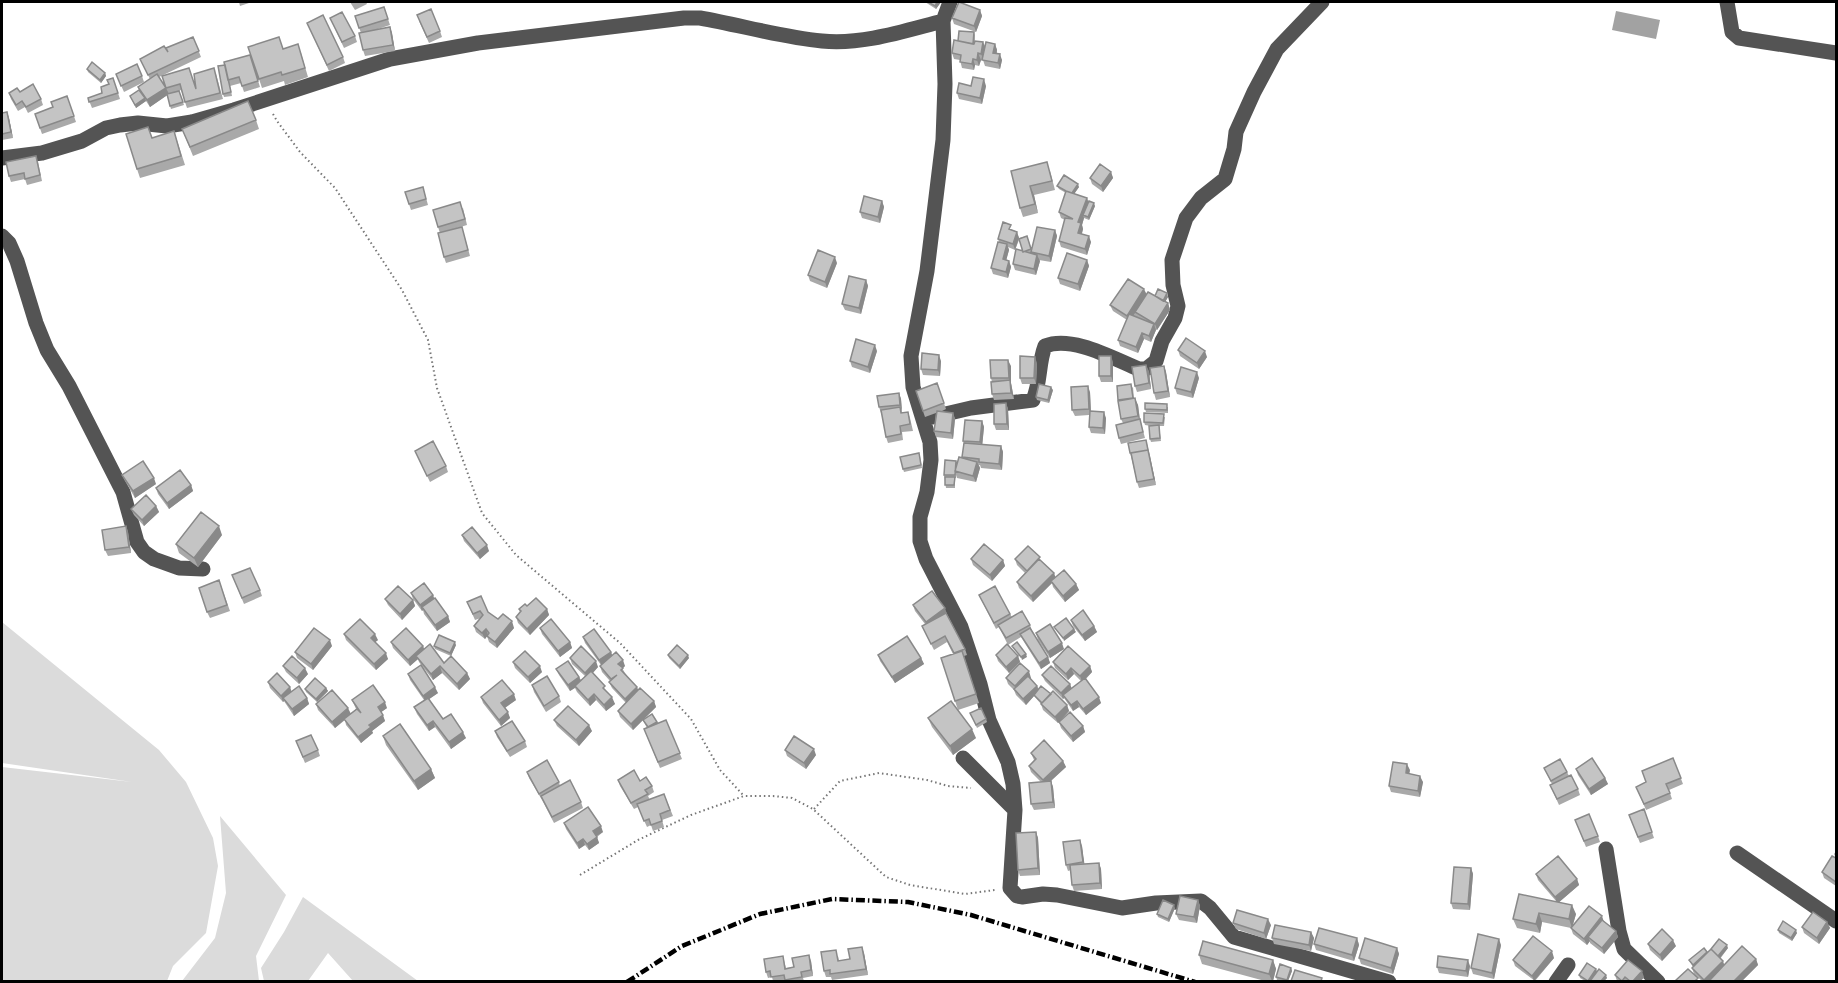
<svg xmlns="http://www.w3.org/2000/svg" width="1838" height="983" viewBox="0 0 1838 983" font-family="Inter,sans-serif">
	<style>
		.green { fill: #dbdbdb }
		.water { fill: #a2a2a2 }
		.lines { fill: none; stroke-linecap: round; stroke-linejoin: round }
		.path { stroke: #767676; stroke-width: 2; stroke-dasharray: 1.5 3; stroke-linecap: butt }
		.minor { stroke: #545454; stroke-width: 15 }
		.rail { stroke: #000; stroke-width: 4.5; stroke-dasharray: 9 3 1.5 3; stroke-linecap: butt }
		.wall { fill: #a9a9a9 }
		.shaded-wall { fill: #898989 }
		.building { fill: #c4c4c4; stroke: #898989; stroke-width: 1.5 }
	</style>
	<rect width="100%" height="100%" fill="#fff"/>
	<path class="green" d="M2,622L159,750L186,782L213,838L218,866L206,933L173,966L167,981H2V767L132,782L2,763Z
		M220,816L286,895L256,956L259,981H182L215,938L226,893Z
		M303,897L418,981H353L328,953L308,981H264L261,968L284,932Z"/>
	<path class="water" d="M1616,11L1660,20L1656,39L1612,30Z"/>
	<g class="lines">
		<path class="path" d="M273,114L277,121L300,152L335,188L402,290L428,340L437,388L482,513L516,555L620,643L691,719L720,770L744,796
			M814,809L840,781L879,773L927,780L948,786L971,788
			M580,875L638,840L691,815L744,796H773L792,798L813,809L886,877L910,885L965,894L995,890"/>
		<path class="minor" d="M950,2L943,21L945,84L943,140L927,271L911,356L913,387L930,442L931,460L927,492L920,517V541L926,559L961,627L980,684L989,720L1008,762L1013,784L1015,810L1010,888L1017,896L1022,897L1043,894L1057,895L1122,908L1156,903L1201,901L1210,908L1234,937L1389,982
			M1727,2L1732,32L1739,38L1836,53
			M2,158L42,153L82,141L106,128L120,125L138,123L167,126L192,122L234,110L390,59L478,43L684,18H700C740,25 781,37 822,41C863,45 904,31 943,21
			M2,236L9,243L17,261L36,323L47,350L69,386L123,492L137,542L144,552L154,559L179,568L203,569
			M924,419L971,408L1033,400C1041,382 1038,364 1045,346C1072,335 1114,359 1139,369H1146L1156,361L1162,341L1175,318L1178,306L1173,285L1172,260L1186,218L1201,198L1225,179L1234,149L1236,132L1254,92L1277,49L1322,2
			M963,758L1015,810
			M1606,849L1619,931L1624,949L1658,982
			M1737,853L1836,921
			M1556,982L1568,965"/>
		<path class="rail" d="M627,982L682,946L760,914L832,899L908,902L971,915L1195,982"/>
	</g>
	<path class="wall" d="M239,2H252L240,6Z
		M350,2H366L367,4L355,10Z
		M925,2H941L936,9Z
		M384,7L390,25L375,30L390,27L392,33L395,51L365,56L363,50L361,33L355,16Z
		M980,10L982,16L976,32L954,24L952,18Z
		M330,18L355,36L357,42L344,48Z
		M419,21L440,31L442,37L429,43Z
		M307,23L343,57L345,63L329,71Z
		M974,32L975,35V41L985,47L995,44L997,50V54L1002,60L1000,69L985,66L983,60H981L979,66L975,65L974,70L962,68L960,60L954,59L952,53L958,41Z
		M193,37L201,57L159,77L166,87L162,76L196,88L216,74L223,99L187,108L181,90L179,91L184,105L171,109L167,95L150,107L146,101L136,108L130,96L139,90L138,87L150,79L140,59L168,52Z
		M283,48L301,53L308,77L285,85L284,81L262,88L259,79Z
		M250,55L260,87L244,92L241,83L230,86V85L232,96L224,97L223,94L225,65Z
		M87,69L105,73L106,76L101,83L88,72Z
		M116,74L142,76L144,82L124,92Z
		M113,78L120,99L92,108L88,98L102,93Z
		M971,86H986L982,104L959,99L957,93Z
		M20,92L41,99L43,105L28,113L25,107L18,111L11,99L9,93Z
		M67,96L76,122L42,134L35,114L53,107Z
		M7,112L9,118L13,138L2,140V113Z
		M256,120L259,129L193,156L182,129Z
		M174,131L185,165L140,178L137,169L152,138Z
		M38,162L42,181L27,185L25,179L11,182L9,176Z
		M1011,171H1050L1055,190L1034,195L1038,213L1023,217L1020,208Z
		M1111,172L1113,178L1103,192L1092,184L1090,178Z
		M1057,186L1079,187L1074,194L1087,198L1088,202L1095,206L1089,220L1084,218L1082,225L1083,229L1082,234L1091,242L1087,255L1061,247L1059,241L1065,220L1061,218L1059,212L1066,193L1059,189Z
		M423,187L428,205L411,210L409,204Z
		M882,201L884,207L880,223L862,218L860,212Z
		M463,208L467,225L440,233L438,227Z
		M462,227L470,256L446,263L444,257Z
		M1013,230L1017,232L1019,238L1027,236L1032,250L1055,230L1057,236L1051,262L1039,260L1040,261L1036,275L1015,270L1013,264L1023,251L1019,240L1015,250L1008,247L1009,250L1006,260L1009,261L1011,267L1008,278L993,274L991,268L999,242L998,239Z
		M1087,260L1089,266L1080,291L1060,284L1058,278Z
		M837,263L827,288L810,281L808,275Z
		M866,280L868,286L861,314L845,310L842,304Z
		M1146,295L1168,297L1165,302L1168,303L1170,310L1157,330L1155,329L1156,330L1151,342L1144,339L1138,353L1120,346L1118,340L1127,320L1113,311L1110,305Z
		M1178,350L1207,357L1199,369L1180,356Z
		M877,351L870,373L852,367L850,361Z
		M941,361L940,376L923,375L921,369Z
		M1113,362V382H1101L1099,376Z
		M1037,363L1036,384H1022L1020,378Z
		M1011,366V383L1014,399L994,400L992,394V382L991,378Z
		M1164,366L1166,372L1170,397L1156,400L1154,393Z
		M1149,371L1151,389L1137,392L1135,386Z
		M1199,378L1193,398L1177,394L1175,388Z
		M937,383L946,409L940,412L953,413L955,419L953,439L936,437L934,431L936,413L925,417L916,391Z
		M1133,387L1134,399L1138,405L1140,419L1145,438L1121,444L1119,438L1123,423L1121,419L1118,400Z
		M1053,390L1049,403L1037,400L1036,397Z
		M1090,392L1091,411L1106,418L1105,434L1091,433L1089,427V415L1075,416L1072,410Z
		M899,393L901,399L902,413L908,412L910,418L913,431L902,432L903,440L888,443L886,437L882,413H881L879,407Z
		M1006,403L1008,409L1009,430H996L994,424Z
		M1168,407V413L1146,412L1145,409Z
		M1165,417L1164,426H1159L1161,441L1151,442L1150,439L1151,426L1145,425L1144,422Z
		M982,421L984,427L982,445L1001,446L1003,452L1002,470L981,468L980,465H979L980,468L976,482L957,478L956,475V478H955V488H946L944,475L956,461L957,464L962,458L964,443L963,441Z
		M1146,440L1156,485L1139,488L1137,482L1131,456L1130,453Z
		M415,451L446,466L448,472L430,482Z
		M920,456L922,468L904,472L903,469Z
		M122,475L156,484L135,498L125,481Z
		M191,485L193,491L169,509L158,494L156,488Z
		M156,506L159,512L144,526L134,515L131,509Z
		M126,526L128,532L131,553L108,556L105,550Z
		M222,535L198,567L179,553L176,544Z
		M462,535L489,551L480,559L464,541Z
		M971,559L1003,560L1005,566L992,581L973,565Z
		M1015,559L1041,561L1054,573L1055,578L1076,584L1079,590L1065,602L1053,587L1052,583L1033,602L1019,588L1017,582L1025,573L1017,565Z
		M232,575L260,590L262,596L244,604Z
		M219,580L230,611L210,618L207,612Z
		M411,593L433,595L434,599L448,616L450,622L437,631L424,614L423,610L422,611L413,599Z
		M979,595L1010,614L1012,617L1030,625L1032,631L1048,657L1050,663L1041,669L1021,637L1008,645L999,627L996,629Z
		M385,599L413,600L415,606L402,620L388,605Z
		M467,602L488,612L498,619L514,628L497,648L489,642L487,636L485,639L476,632L474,626L481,618L475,620Z
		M913,605L947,614L965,649L967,655L964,656L979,703L958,710L955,701L953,654L947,642L934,650L922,626L925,624L915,611Z
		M527,606L547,609L549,615L530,635L518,623L516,617L520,613L519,609Z
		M1071,620L1094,626L1097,632L1085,641L1073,626Z
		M540,628L570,642L572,648L560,657L542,634Z
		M1036,633L1064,649L1050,658L1038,640Z
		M344,634L378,640L375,642L388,659L376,670L346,640Z
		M583,637L611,652L612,655L625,666L622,668L625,673L638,690L654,701L656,707L633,730L620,717L618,711L626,703L612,688L609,682L610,681L602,672L600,666L601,665L585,643Z
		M391,642L423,646L424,649L444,663L467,673L470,679L459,690L442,673L433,680L419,662L418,659L410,666L393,648Z
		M456,645L451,656L435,649L434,646Z
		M332,646L313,670L297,658L295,652Z
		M668,655L689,658L680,669L669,658Z
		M878,655L921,658L924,664L895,683L880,661Z
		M996,655L1018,656L1020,662L1009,673L998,661Z
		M570,658L598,667L593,673L607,692L615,704L606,711L596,700L590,706L577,692L575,688L570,691L559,675L556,669L579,677L581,680L585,676L572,664Z
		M513,662L542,672L530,683L515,668Z
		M1053,662L1090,666L1092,672L1086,679L1101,703L1086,715L1079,707L1073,711L1064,698L1063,699L1045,681L1042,675L1070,684L1072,689L1081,681L1074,674L1068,680L1055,668Z
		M283,666L308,674L299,684L286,672Z
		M408,674L438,693L429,699L443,719L466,738L451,749L435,727L429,731L417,714L414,707L424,700L410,680Z
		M1006,678H1031H1030L1037,686L1039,689L1051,694L1067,705L1069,711L1062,719L1083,726L1085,732L1073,742L1061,728L1059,722L1058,723L1043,710L1041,704L1034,696L1026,705L1016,695L1014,690L1008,684Z
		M268,682L290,687L291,692L307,698L309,704L294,716L284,701L283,702L270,688Z
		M532,685L559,696L561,702L546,712L534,692Z
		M326,688L328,691L317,702L306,692L305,689Z
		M481,697L516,700L505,708L510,718L501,726L483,703Z
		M352,700L387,708L381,712L385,721L372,731L373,733L361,743L346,725L345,720L335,728L318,710L316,704L350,714L356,709Z
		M970,713L986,719L987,722L977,728Z
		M928,718L976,738L953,755L932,727Z
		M554,720L592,731L579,746L557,726Z
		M643,720L658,723L666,720L682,759L660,768L644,729L647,728Z
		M495,731L525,741L527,747L510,757L497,737Z
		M383,736L431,769L435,778L418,790L386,745Z
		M296,741L318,750L320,756L305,763Z
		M785,750L816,755L806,769L787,756Z
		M1031,753L1063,761L1066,767L1051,781L1053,787L1055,808L1034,810L1031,804L1041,782L1031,772L1029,766L1034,760Z
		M1673,758L1683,784L1669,790L1672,799L1646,810L1636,787L1646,783Z
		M1544,768L1567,772L1569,776L1578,789L1580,795L1559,805L1550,785L1552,784Z
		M1576,769L1605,778L1608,784L1591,795L1578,775Z
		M1410,770L1409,774L1423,782L1420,797L1391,792L1389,786Z
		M527,772L559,782L560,786L581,802L583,808L554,823L542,800L529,778Z
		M618,780L640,781L652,786L654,792L648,796L650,800L664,794L673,816L662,820L664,827L653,831L651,825L647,827L638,807L634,809L620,786Z
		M1644,809L1654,838L1640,843L1629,815Z
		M1575,820L1598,836L1600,842L1586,847Z
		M564,823L603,832L597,837L599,843L589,850L585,845L579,849L566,829Z
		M1036,832L1038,838L1040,875L1020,876L1018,870Z
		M1082,846L1084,864L1099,863L1101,869L1102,889L1074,891L1072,885L1071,870L1068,871L1066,865Z
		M1836,851V886L1824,878L1822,872L1836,858L1834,854Z
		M1471,868L1473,874L1470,910L1453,909L1451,903Z
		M1536,874L1577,879L1579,885L1559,902L1576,914L1573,924L1604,921L1616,931L1618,937L1604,954L1590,943V941L1587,945L1573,934L1571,928L1542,922L1540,933L1517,928L1513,919L1556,901L1538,880Z
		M1198,900L1200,906L1197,923L1179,920L1176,914Z
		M1175,908L1169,922L1158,917L1157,914Z
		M1827,922L1830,928L1819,944L1804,933L1802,927Z
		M1233,923L1271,925L1266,939L1236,929Z
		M1778,930L1797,933L1792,941L1779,933Z
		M1311,932L1314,938L1311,951L1274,944L1272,938Z
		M1357,938L1359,945L1354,961L1316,950L1314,944Z
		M1648,944L1676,946L1662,961L1650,950Z
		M1501,945L1494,979L1473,974L1471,968Z
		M1397,948L1399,954L1393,974L1361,964L1359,958Z
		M1728,948L1720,959L1724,965L1756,959L1758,965L1742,981H1699L1701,980L1694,974L1692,968L1693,967L1689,960L1707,952Z
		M864,953L868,975L832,980L831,977H826L824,971L838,956L839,961L850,959Z
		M1199,955L1273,960L1276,969L1273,981H1265L1202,964Z
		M783,956L786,968L794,967L811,961L813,976L803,978L804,981H773L772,977L768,978L766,972Z
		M1554,958L1535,981L1515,966L1513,960Z
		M1470,966L1468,977L1439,973L1437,967Z
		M1291,968L1292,971L1288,981H1282L1277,980L1276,977Z
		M1596,969L1597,972L1607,978L1604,981H1585L1580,978L1579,975Z
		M1615,975L1644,977L1641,981H1617Z"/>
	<path class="shaded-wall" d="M937,2H941L936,9L935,6Z
		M980,10L982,16L976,32L974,26Z
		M390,27L392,33L395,51L393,45Z
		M983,42L986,48L984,60L981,54Z
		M995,44L997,50L995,59L993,53Z
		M978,53L981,60L979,66L977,60Z
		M1000,54L1002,60L1000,69L998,63Z
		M973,59L975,65L974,70L972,64Z
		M105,73L106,76L101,83L100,80Z
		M984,79L986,86L982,104L980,98Z
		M166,88L169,94L150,107L147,100Z
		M145,98L146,101L136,108L135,105Z
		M7,112L9,118L13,138L11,132Z
		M1111,172L1113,178L1103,192L1101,186Z
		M1078,184L1079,187L1072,197L1071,194Z
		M1030,186L1034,195L1038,213L1035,204Z
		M1087,198L1089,204L1083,215L1084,218L1082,225L1083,229L1080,239L1078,233V222Z
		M882,201L884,207L880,223L878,217Z
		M1094,203L1095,206L1089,220L1088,217Z
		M1055,230L1057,236L1051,262L1049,256Z
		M1017,232L1019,238L1015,250L1013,244Z
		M1089,236L1091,242L1087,255L1085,249Z
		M1007,244L1009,250L1005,265L1003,259Z
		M1037,255L1040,261L1036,275L1034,269Z
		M835,257L837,263L827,288L825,282Z
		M1087,260L1089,266L1080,291L1078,284Z
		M1009,261L1011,267L1008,278L1006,272Z
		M866,280L868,286L861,314L859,308Z
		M1144,289L1147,295L1129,322L1127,316Z
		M1167,293L1168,297L1164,304L1163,301Z
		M1168,303L1170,310L1157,330L1155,324Z
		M1154,324L1156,330L1151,342L1149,336Z
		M1142,333L1144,339L1138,353L1136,347Z
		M875,345L877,351L870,373L868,367Z
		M1205,351L1207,357L1199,369L1197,363Z
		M939,355L941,361L940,376L938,370Z
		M1111,356L1113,362V382L1111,376Z
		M1035,357L1037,363L1036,384L1034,378Z
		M1008,360L1011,366V383L1014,399L1011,393L1009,378Z
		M1146,365L1149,371L1151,389L1149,383Z
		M1164,366L1166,372L1170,397L1168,391Z
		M1197,372L1199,378L1193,398L1191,392Z
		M1088,386L1090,392L1091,415L1089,409Z
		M1051,387L1053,390L1049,403L1048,400Z
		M899,393L901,399L902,411L900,405Z
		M1135,398L1138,405L1140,422L1138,416Z
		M1006,403L1008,409L1009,430L1007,424Z
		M1104,412L1106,418L1105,434L1103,428Z
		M953,413L955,419L953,439L951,433Z
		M982,421L984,427L982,448L980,442Z
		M1146,440L1150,456L1156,485L1154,479Z
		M1001,446L1003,452L1002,470L999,464Z
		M977,462L980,468L976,482L973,476Z
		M154,478L156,484L135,498L133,491Z
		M191,485L193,491L169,509L167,503Z
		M156,506L159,512L144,526L142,520Z
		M126,526L128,532L131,553L129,547Z
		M219,526L222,535L198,567L194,558Z
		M487,545L489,551L480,559L477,553Z
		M1003,560L1005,566L992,581L990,575Z
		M1054,573L1056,579L1051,581L1052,583L1033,602L1031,596Z
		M1076,584L1079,590L1065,602L1063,596Z
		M433,595L435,601L422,607L423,610L422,611L420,605Z
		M413,600L415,606L402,620L400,614Z
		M945,608L947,614L928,628L926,622Z
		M547,609L549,615L530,635L527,629Z
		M448,616L450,622L437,631L435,625Z
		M512,621L514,628L497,648L495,642Z
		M1094,626L1097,632L1085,641L1082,635Z
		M486,629L488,635L485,639L482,633Z
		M1074,629L1076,632L1064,641L1063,638Z
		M375,634L378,640L373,644L371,638Z
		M330,640L332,646L313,670L311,664Z
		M455,642L456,645L451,656L450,653Z
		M570,642L572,648L560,657L558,651Z
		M1062,643L1064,649L1050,658L1048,652Z
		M423,646L425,652L416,656L418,659L410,666L408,660Z
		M611,652L613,658L602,666L599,660Z
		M386,653L388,659L376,670L374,664Z
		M1026,654L1027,657L1022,660L1021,657Z
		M688,655L689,658L680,669L679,666Z
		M1018,656L1020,662L1009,673L1006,667Z
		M1048,657L1050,663L1041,669L1039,663Z
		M921,658L924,664L895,683L892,677Z
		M623,660L625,666L621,670L618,664Z
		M596,661L598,667L587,679L585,673Z
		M440,666L442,673L433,680L431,674Z
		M540,666L542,672L530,683L528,677Z
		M1090,666L1092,672L1082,682L1080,676Z
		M305,668L308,674L299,684L297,678Z
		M1071,668L1074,674L1068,680L1066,674Z
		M1029,671L1031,678L1017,692L1015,686Z
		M467,673L470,679L459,690L457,684Z
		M579,677L582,683L570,691L568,685Z
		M1070,684L1072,690L1063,695L1064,698L1063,699L1061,693Z
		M1037,686L1039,692L1034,695V696L1026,705L1023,699Z
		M290,687L292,693L283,698L284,701L283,702L281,696Z
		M435,687L438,693L425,702L423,696Z
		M637,687L640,694L627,705L625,699Z
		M326,688L328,691L317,702L316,699Z
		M514,694L516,700L503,709L501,703Z
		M594,694L596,700L590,706L588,700Z
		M612,697L615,704L606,711L604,705Z
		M1099,697L1101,703L1086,715L1083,709Z
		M307,698L309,704L294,716L292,709Z
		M654,701L656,707L633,730L631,724Z
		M1077,701L1079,707L1073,711L1071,705Z
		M385,702L387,708L380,713L378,707Z
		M1067,705L1069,711L1058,723L1055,717Z
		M348,708L351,714L335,728L332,722Z
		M508,712L510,718L501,726L499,720Z
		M383,715L385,721L372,731L373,733L361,743L358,737L369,725Z
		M433,721L435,727L429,731L427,725Z
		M589,725L592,731L579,746L576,740Z
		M1083,726L1085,732L1073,742L1071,736Z
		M972,729L976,738L953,755L950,746Z
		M463,732L466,738L451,749L449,742Z
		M814,749L816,755L806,769L804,763Z
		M1063,761L1066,767L1045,786L1043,780Z
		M1407,764L1410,770L1408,779L1406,773Z
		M431,769L435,778L418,790L414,781Z
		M1420,776L1423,782L1420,797L1418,791Z
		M1605,778L1608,784L1591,795L1589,789Z
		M1051,781L1053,787L1055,808L1053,802Z
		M601,826L603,832L595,837L593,831Z
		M1036,832L1038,838L1040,875L1038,868Z
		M597,837L599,843L589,850L587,844Z
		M583,839L585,845L579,849L577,843Z
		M1080,840L1082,846L1085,868L1083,862Z
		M1099,863L1101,869L1102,889L1100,883Z
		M1471,868L1473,874L1470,910L1468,904Z
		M1577,879L1579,885L1557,904L1555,897Z
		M1198,900L1200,906L1197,923L1194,917Z
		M1174,905L1175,908L1169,922L1168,919Z
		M1572,905L1576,914L1572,928L1569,919Z
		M1539,913L1542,922L1540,933L1536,924Z
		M1602,916L1604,922L1588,937L1590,941L1587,945L1584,939Z
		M1268,919L1271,925L1266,939L1264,933Z
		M1827,922L1830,928L1819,944L1817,938Z
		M1796,930L1797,933L1792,941L1791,938Z
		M1616,931L1618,937L1604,954L1602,948Z
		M1311,932L1314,938L1311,951L1309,945Z
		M1357,938L1359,945L1354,961L1352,955Z
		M1499,939L1501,945L1494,979L1492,973Z
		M1673,940L1676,946L1662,961L1660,955Z
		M1727,945L1728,948L1719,959L1718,956Z
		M862,947L864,953L868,975L866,969Z
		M1397,948L1399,954L1393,974L1391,968Z
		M1552,951L1554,958L1534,981L1532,976Z
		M809,955L811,961L813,976L811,970Z
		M1756,959L1758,965L1742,981H1734Z
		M1273,960L1276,969L1273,981H1272L1269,974Z
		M1468,960L1470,966L1468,977L1466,971Z
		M1723,961L1725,967L1710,980V981H1704V980Z
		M1291,968L1292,971L1288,981H1287Z
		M1596,969L1597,972L1591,981H1588Z
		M1642,971L1644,977L1641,981H1633Z
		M1606,975L1607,978L1604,981H1601Z"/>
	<path class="building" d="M928,2H937L935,6Z
		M959,2L980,10L974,26L952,18Z
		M384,7L388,19L359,28L355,16Z
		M431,9L440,31L427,37L417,15Z
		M342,12L355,36L342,42L330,18Z
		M323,15L343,57L327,65L307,23Z
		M390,27L393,45L363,50L359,33Z
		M959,31L974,32L973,44L958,41Z
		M193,37L199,51L148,75L140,59L164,46L168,52L166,48Z
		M279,37L283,49L298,44L305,68L282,75L281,72L259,79L248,47Z
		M954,40L974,44L975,41L983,42L981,54L978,53L977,60L973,59L972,64L960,62L961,55L952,53Z
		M986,42L995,44L993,53L1000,54L998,63L982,60Z
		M250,55L258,81L242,86L239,77L228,80L224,62Z
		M92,62L105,73L100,80L87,69Z
		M137,64L142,76L121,86L116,74Z
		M225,65L231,92L223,94L218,66Z
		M189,68L196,89L194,74L214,68L220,93L185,102L180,84L166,88L162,76Z
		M157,74L166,88L147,100L138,87Z
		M973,77L984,79L980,98L957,93L959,83L971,86Z
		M113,78L118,93L89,102L88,98L102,93L101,87L109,84L107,80Z
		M33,84L41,99L26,107L22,101L16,105L9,93L17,88L20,92Z
		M139,90L145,98L135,105L130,96Z
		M179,91L183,102L170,106L167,94Z
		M67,96L74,116L40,128L35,114L53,107L51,102Z
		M248,101L256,120L190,147L182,129Z
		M7,112L11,132L2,134V113Z
		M148,127L152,138L174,131L181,156L137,169L126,134Z
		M36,156L40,175L25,179L24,173L9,176L6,162Z
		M1047,162L1052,181L1030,186L1035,204L1020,208L1011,171Z
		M1100,164L1111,172L1101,186L1090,178Z
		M1064,175L1078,184L1072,193L1066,191L1057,186Z
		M423,187L426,199L409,204L405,192Z
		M1066,191L1087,198L1078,222L1081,223L1078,233L1089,236L1085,249L1059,241L1065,218L1073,219L1059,212Z
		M864,196L882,201L878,217L860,212Z
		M1089,201L1094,203L1088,217L1083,215Z
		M460,202L465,219L438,227L433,210Z
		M1003,222L1011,225L1009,229L1017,232L1013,244L998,239Z
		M462,227L468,250L444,257L438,233Z
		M1037,227L1055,230L1049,256L1031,252Z
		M1027,236L1031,249L1023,252L1019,239Z
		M998,242L1007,244L1003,259L1009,261L1006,272L991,268Z
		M1016,249L1037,255L1034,269L1013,264Z
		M818,250L835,257L825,282L808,275Z
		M1067,253L1087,260L1078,284L1058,278Z
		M849,276L866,280L859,308L842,304Z
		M1128,279L1144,289L1127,316L1110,305Z
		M1158,289L1167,293L1163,301L1155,296Z
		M1148,292L1168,303L1155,324L1135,312Z
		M1129,314L1154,324L1149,336L1142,333L1136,347L1118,340Z
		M1186,338L1205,351L1197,363L1178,350Z
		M856,339L875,345L868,367L850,361Z
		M922,353L939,355L938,370L921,369Z
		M1020,356L1035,357L1034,378H1020Z
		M1099,356H1111V376H1099Z
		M990,360H1008L1009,378H991Z
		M1146,365L1149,383L1135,386L1132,367Z
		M1164,366L1168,391L1154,393L1150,368Z
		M1181,367L1197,372L1191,392L1175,388Z
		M1010,380L1011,393L992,394L991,382Z
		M937,383L944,403L923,411L916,391Z
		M1039,384L1051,387L1048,400L1036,397Z
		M1131,384L1133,398L1118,400L1117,386Z
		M1088,386L1089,409L1072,410L1071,387Z
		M899,393L900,405L879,407L877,396Z
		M1135,398L1138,416L1121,419L1118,401Z
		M1006,403L1007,424H994V404Z
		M1145,403L1167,404V410L1145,409Z
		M900,407L901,413L908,412L910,424L900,426L901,434L886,437L881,410Z
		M937,411L953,413L951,433L934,431Z
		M1090,411L1104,412L1103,428L1089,427Z
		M1144,413L1164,414L1163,423L1144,422Z
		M1140,419L1143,432L1119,438L1116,425Z
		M965,420L982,421L980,442L963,441Z
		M1159,425L1160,438L1150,439L1149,426Z
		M1146,440L1148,450L1130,453L1128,443Z
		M433,441L446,466L427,476L415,451Z
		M964,443L1001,446L999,464L979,462V459L962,457Z
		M1148,450L1154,479L1137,482L1131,453Z
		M919,453L921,465L903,469L900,457Z
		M959,457L977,462L973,476L955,471Z
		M945,460L956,461L955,475H944Z
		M143,461L154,478L133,491L122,475Z
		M180,470L191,485L167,503L156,488Z
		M945,477H955L954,485H945Z
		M146,495L156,506L142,520L131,509Z
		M201,512L219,526L194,558L176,544Z
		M126,526L129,547L105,550L102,530Z
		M472,527L487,545L477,553L462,535Z
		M984,544L1003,560L990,575L971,559Z
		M1028,546L1040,557L1027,571L1015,559Z
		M1039,559L1054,573L1031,596L1017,582Z
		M250,568L260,590L242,598L232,575Z
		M1064,570L1076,584L1063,596L1051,581Z
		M219,580L227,605L207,612L199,588Z
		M424,583L433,595L420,605L411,593Z
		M398,586L413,600L400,614L385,599Z
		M995,586L1010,614L994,623L979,595Z
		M932,591L945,608L926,622L913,605Z
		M481,596L488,612L498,619L503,614L512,621L495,642L487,636L489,633L486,629L482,633L474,626L483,615L480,611L473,614L467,602Z
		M435,598L448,616L435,625L422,607Z
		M536,598L547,609L527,629L516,617L521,611L519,609L525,604L527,606Z
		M1083,610L1094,626L1082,635L1071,620Z
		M1022,611L1030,625L1006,638L998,625Z
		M946,613L965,649L954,653L945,636L931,644L922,626Z
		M1066,618L1074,629L1063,638L1054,627Z
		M360,619L375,634L371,638L386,653L374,664L344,634Z
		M551,619L570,642L558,651L540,628Z
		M1050,624L1062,643L1048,652L1036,633Z
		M314,628L330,640L311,664L295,652Z
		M406,628L423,646L408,660L391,642Z
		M1030,628L1048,657L1039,663L1020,634Z
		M594,629L611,652L599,660L583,637Z
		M439,635L455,642L450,653L434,646Z
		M907,636L921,658L892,677L878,655Z
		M1017,642L1026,654L1021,657L1012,646Z
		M430,644L444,663L451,656L467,673L457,684L440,666L431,674L416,656Z
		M1007,644L1018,656L1006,667L996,655Z
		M677,645L688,655L679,666L668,655Z
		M581,646L596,661L585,673L570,658Z
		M1068,646L1090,666L1080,676L1071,668L1066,674L1053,662Z
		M525,651L540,666L528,677L513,662Z
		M962,651L976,694L955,701L941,658Z
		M616,652L623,660L618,664L623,668L621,670L637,687L625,699L609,682L617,675L611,679L600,666Z
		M292,656L305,668L297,678L283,666Z
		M568,661L579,677L568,685L556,669Z
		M1020,663L1029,671L1015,686L1006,678Z
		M421,665L435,687L423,696L408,674Z
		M1051,666L1070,684L1061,693L1042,675Z
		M591,671L605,686L603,688L612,697L604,705L594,694L588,700L575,686Z
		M277,673L290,687L281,696L268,682Z
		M547,676L559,696L544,706L532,685Z
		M1028,676L1037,686L1023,699L1014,689Z
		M315,678L326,688L316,699L305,689Z
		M1085,678L1099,697L1083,709L1077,701L1071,705L1063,695Z
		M502,680L514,694L501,703L508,712L499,720L481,697Z
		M373,685L385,702L378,707L383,715L369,725L371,727L358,737L344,719L357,709L361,713L352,700Z
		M299,686L307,698L292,709L283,698Z
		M1041,686L1051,694L1042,703L1034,695Z
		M640,688L654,701L631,724L618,711Z
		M332,690L348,708L332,722L316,704Z
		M1053,691L1067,705L1055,717L1041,704Z
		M428,698L443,719L451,714L463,732L449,742L433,721L427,725L414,707Z
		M951,701L972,729L950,746L928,718Z
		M568,706L589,725L576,740L554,720Z
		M981,708L986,719L976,725L970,713Z
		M1070,712L1083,726L1071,736L1059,722Z
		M652,714L657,722L648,727L643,720Z
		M666,720L680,753L658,762L644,729Z
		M512,721L525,741L507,751L495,731Z
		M400,724L431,769L414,781L383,736Z
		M311,735L318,750L303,757L296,741Z
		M794,736L814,749L804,763L785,750Z
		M1044,740L1063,761L1043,780L1029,766L1036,759L1031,753Z
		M1592,758L1605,778L1589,789L1576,769Z
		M1673,758L1681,778L1666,784L1670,793L1644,804L1636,787L1646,782L1642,771Z
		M1560,759L1567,772L1551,781L1544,768Z
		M547,760L559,782L539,794L527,772Z
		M1393,762L1407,764L1406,773L1420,776L1418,791L1389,786Z
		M634,770L640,781L646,777L652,786L645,790L648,794L631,803L618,780Z
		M1571,775L1578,789L1557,799L1550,785Z
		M570,780L581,802L552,817L541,796Z
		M1051,781L1053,802L1031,804L1029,783Z
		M664,794L670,810L660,814L662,821L651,825L649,819L644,821L637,804Z
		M588,807L601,826L593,831L597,837L587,844L583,839L577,843L564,823Z
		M1644,809L1652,832L1638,837L1629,815Z
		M1589,814L1598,836L1584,841L1575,820Z
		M1036,832L1038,868L1018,870L1016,833Z
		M1080,840L1083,862L1066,865L1063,842Z
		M1558,856L1577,879L1555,897L1536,874Z
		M1832,856L1836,858V882L1822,872Z
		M1099,863L1100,883L1072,885L1070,865Z
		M1454,867L1471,868L1468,904L1451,903Z
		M1519,894L1572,905L1569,919L1539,913L1536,924L1513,919Z
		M1180,896L1198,900L1194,917L1176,914Z
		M1163,900L1174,905L1168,919L1157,914Z
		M1589,906L1602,916L1584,939L1571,928Z
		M1237,910L1268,919L1264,933L1233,923Z
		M1813,912L1827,922L1817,938L1802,927Z
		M1602,920L1616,931L1602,948L1588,937Z
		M1783,921L1796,930L1791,938L1778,930Z
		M1275,925L1311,932L1309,945L1272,938Z
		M1319,928L1357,938L1352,955L1314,944Z
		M1662,929L1673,940L1660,955L1648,944Z
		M1478,934L1499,939L1492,973L1471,968Z
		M1533,936L1552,951L1532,976L1513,960Z
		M1365,938L1397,948L1391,968L1359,958Z
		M1719,939L1727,945L1718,956L1711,949Z
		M1203,941L1273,960L1269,974L1199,955Z
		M1742,946L1756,959L1734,981H1711L1710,980Z
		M862,947L866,969L830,974V970L824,971L821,952L836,950L838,961L850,959L848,949Z
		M1704,948L1707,952L1693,965L1689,960Z
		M1711,949L1723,961L1704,980L1692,968Z
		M809,955L811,970L801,972L802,977L785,980L784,975L771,977L770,971L766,972L764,959L783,956L785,969L794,967L792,958Z
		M1438,956L1468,960L1466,971L1437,967Z
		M1628,960L1642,971L1633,981H1630L1625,977L1622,981L1615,975Z
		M1587,963L1596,969L1588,981L1579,975Z
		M1280,964L1291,968L1287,980L1276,977Z
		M1599,969L1606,975L1601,981H1590Z
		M1688,969L1698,978L1695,981H1675Z
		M1295,970L1322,978L1321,981H1291Z"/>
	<rect width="1838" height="983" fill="none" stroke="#000000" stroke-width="6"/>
</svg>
